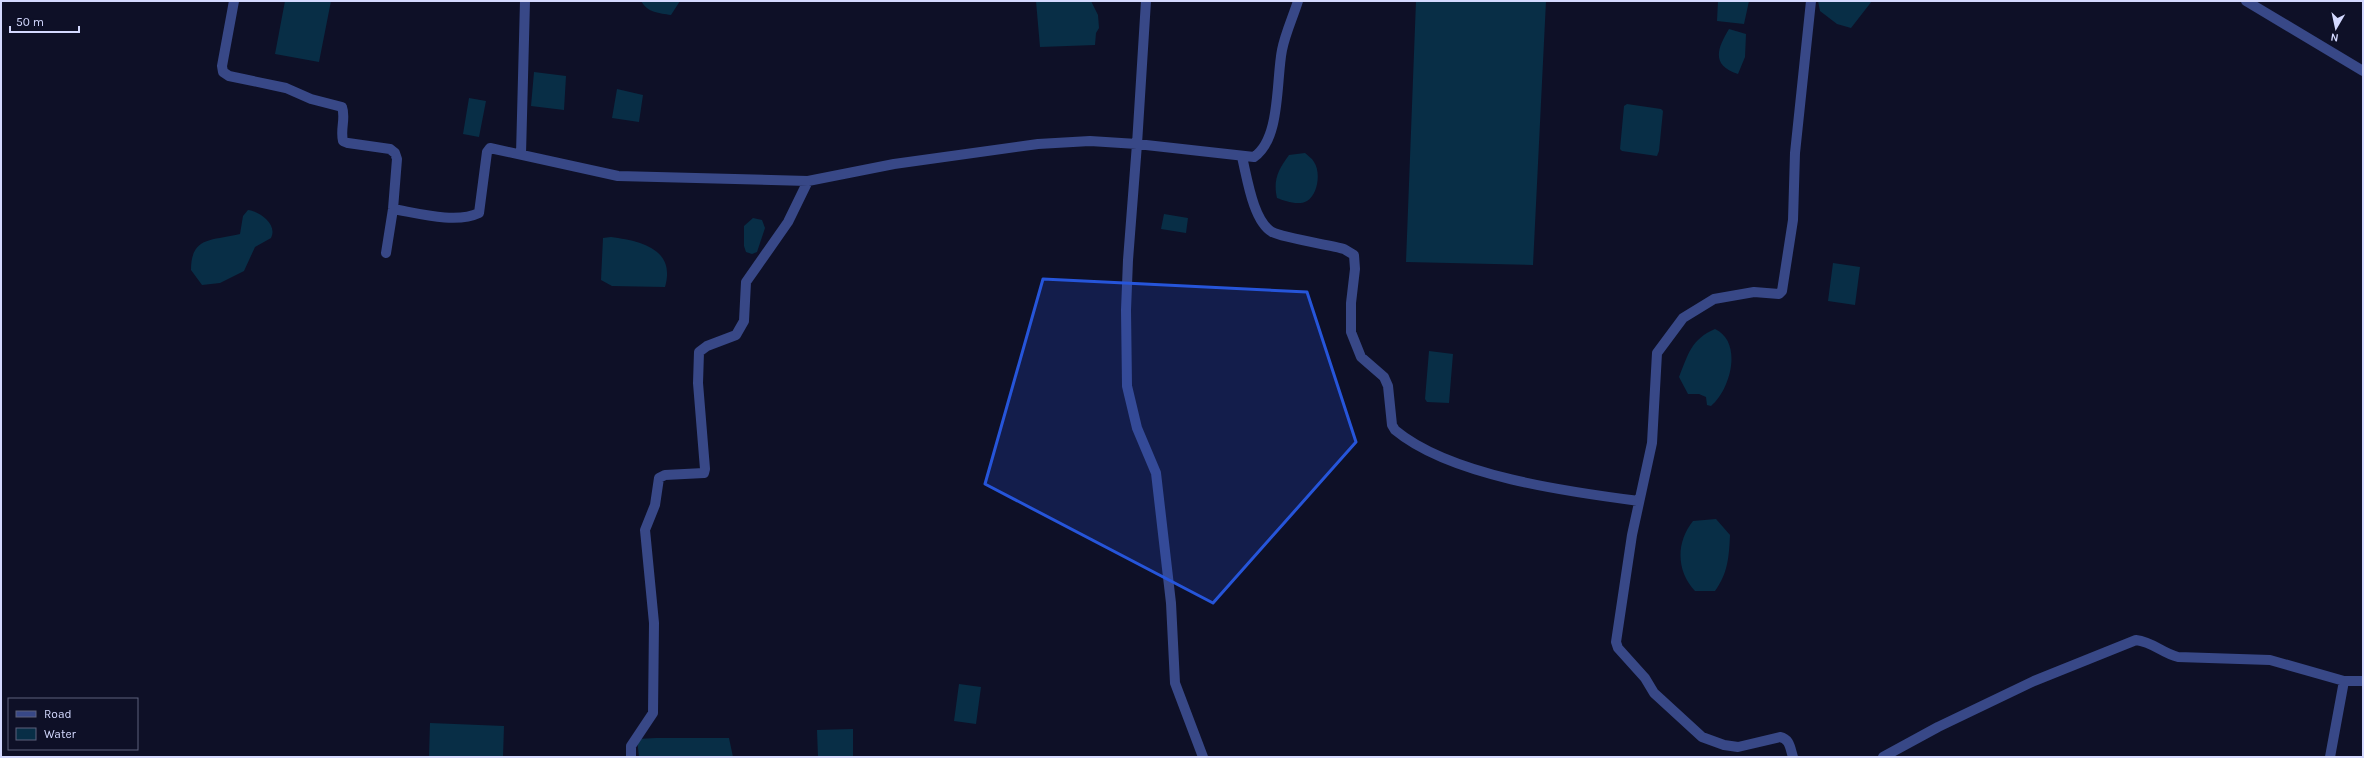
<svg xmlns="http://www.w3.org/2000/svg" width="2364" height="758" viewBox="0 0 2364 758" font-family="Karla,sans-serif">
	<style>
		.water { fill: #082e46 }
		.lines { fill: none; stroke-linecap: round; stroke-linejoin: round }
		.minor { stroke: #384887; stroke-width: 10 }
		.marked { fill: #2655da; fill-opacity: 0.2; stroke: #2655da; stroke-width: 3; stroke-linejoin: round }
	</style>
	<rect width="100%" height="100%" fill="#0e1027"/>
	<path class="water" d="M285,1H331L319,62L275,54Z
		M641,1H680L671,15C659,13 648,13 641,1Z
		M1036,1H1091L1098,15L1099,28L1096,33L1095,45L1040,47Z
		M1416,1H1546L1533,265L1406,262Z
		M1718,1H1749L1744,24L1717,21Z
		M1818,1H1872L1851,28L1837,24L1820,11Z
		M1729,29L1746,34L1745,57L1738,74C1711,65 1717,49 1729,29Z
		M534,72L566,76L564,110L531,106Z
		M617,89L643,95L639,122L612,118Z
		M469,98L486,101L479,137L463,134Z
		M1627,104L1661,109L1663,111L1659,151L1657,156L1622,151L1620,149L1624,106Z
		M1305,153C1308,156 1312,158 1314,162C1321,172 1318,195 1307,201C1298,206 1285,201 1277,198C1273,180 1278,170 1289,155Z
		M248,210C259,211 278,224 271,238L255,247L244,271L220,283L202,285L191,270C191,236 212,241 240,234L243,216Z
		M1164,214L1188,218L1186,233L1161,229Z
		M753,218L762,220L765,228L757,252L752,254L746,252L744,246V226Z
		M611,237C641,241 676,249 665,287L612,286L601,280L603,238Z
		M1833,263L1860,267L1855,305L1828,301Z
		M1715,329C1743,342 1731,389 1711,406L1707,405L1706,397L1699,394H1688L1679,377C1688,355 1691,339 1715,329Z
		M1429,351L1453,354L1449,403L1427,402L1425,399Z
		M1716,519L1730,535C1729,557 1728,573 1715,591H1695C1676,571 1676,542 1693,521Z
		M959,684L981,687L976,724L954,721Z
		M430,723L504,726L503,757H429Z
		M853,729V757H818L817,730Z
		M656,738H729L733,757H639L637,739Z"/>
	<g class="lines">
		<path class="minor" d="M234,1L222,66L223,72L229,76L286,88L311,99L342,107C346,118 340,129 343,141L348,143L390,149L395,153L397,159L393,209L386,253
			M1146,1L1137,144L1254,157C1281,139 1276,80 1282,50C1285,34 1293,17 1298,1
			M2246,1L2363,71
			M521,154L525,1
			M1242,157C1247,177 1253,221 1272,232C1283,238 1330,245 1344,249L1354,255L1355,269L1351,303V332L1361,357L1384,377L1388,386L1392,425L1395,430C1450,476 1569,492 1639,501
			M393,209C417,213 456,224 479,213L487,152L490,148L618,176L808,181L894,164L1038,144L1090,141L1137,144L1128,260L1126,310L1127,386L1137,428L1156,473L1171,603L1175,683L1203,757
			M631,757V746L653,713L654,623L645,530L655,505L659,478L665,475L704,473L705,469L698,383L699,352L707,346L736,335L744,321L746,282L788,222L808,181
			M1793,757C1790,748 1790,739 1780,737L1738,747L1724,745L1702,737L1654,693L1645,678L1618,648L1616,642L1632,535L1652,443L1657,353L1683,318L1714,299L1754,292L1779,294L1782,291L1793,220L1795,153L1811,1
			M1883,757L1938,727L2034,681L2136,640C2153,642 2162,653 2178,657L2270,660L2344,681H2363
			M2330,757L2344,681"/>
	</g>
	<path class="marked" d="M1043,279L1307,292L1356,442L1213,603L985,484Z"/>
	<rect width="2364" height="758" fill="none" stroke="#d4d9ff" stroke-width="4"/>
	<rect x="8" y="698" width="130" height="52" fill="#0e1027" stroke="#5d607d"/>
	<rect x="16" y="711" width="20" height="6" fill="#384887" stroke="#5d607d"/>
	<text x="44" y="718" font-size="12" fill="#d4d9ff">Road</text>
	<rect x="16" y="728" width="20" height="12" fill="#082e46" stroke="#5d607d"/>
	<text x="44" y="738" font-size="12" fill="#d4d9ff">Water</text>
	<g transform="translate(2336 28) rotate(189)" stroke="#0e1027" stroke-width="3" paint-order="stroke">
	<path d="M0-3L7 15L0 10L-7 15Z" fill="#d4d9ff"/>
	<text y="-6" font-size="11" font-weight="bold" text-anchor="middle" fill="#d4d9ff">N</text>
	</g>
	<path d="M10 26v6h69v-6" fill="none" stroke="#d4d9ff" stroke-width="2"/>
	<text x="16" y="26" font-size="12" fill="#d4d9ff" stroke="#0e1027" stroke-width="3" paint-order="stroke">50 m</text>
</svg>
